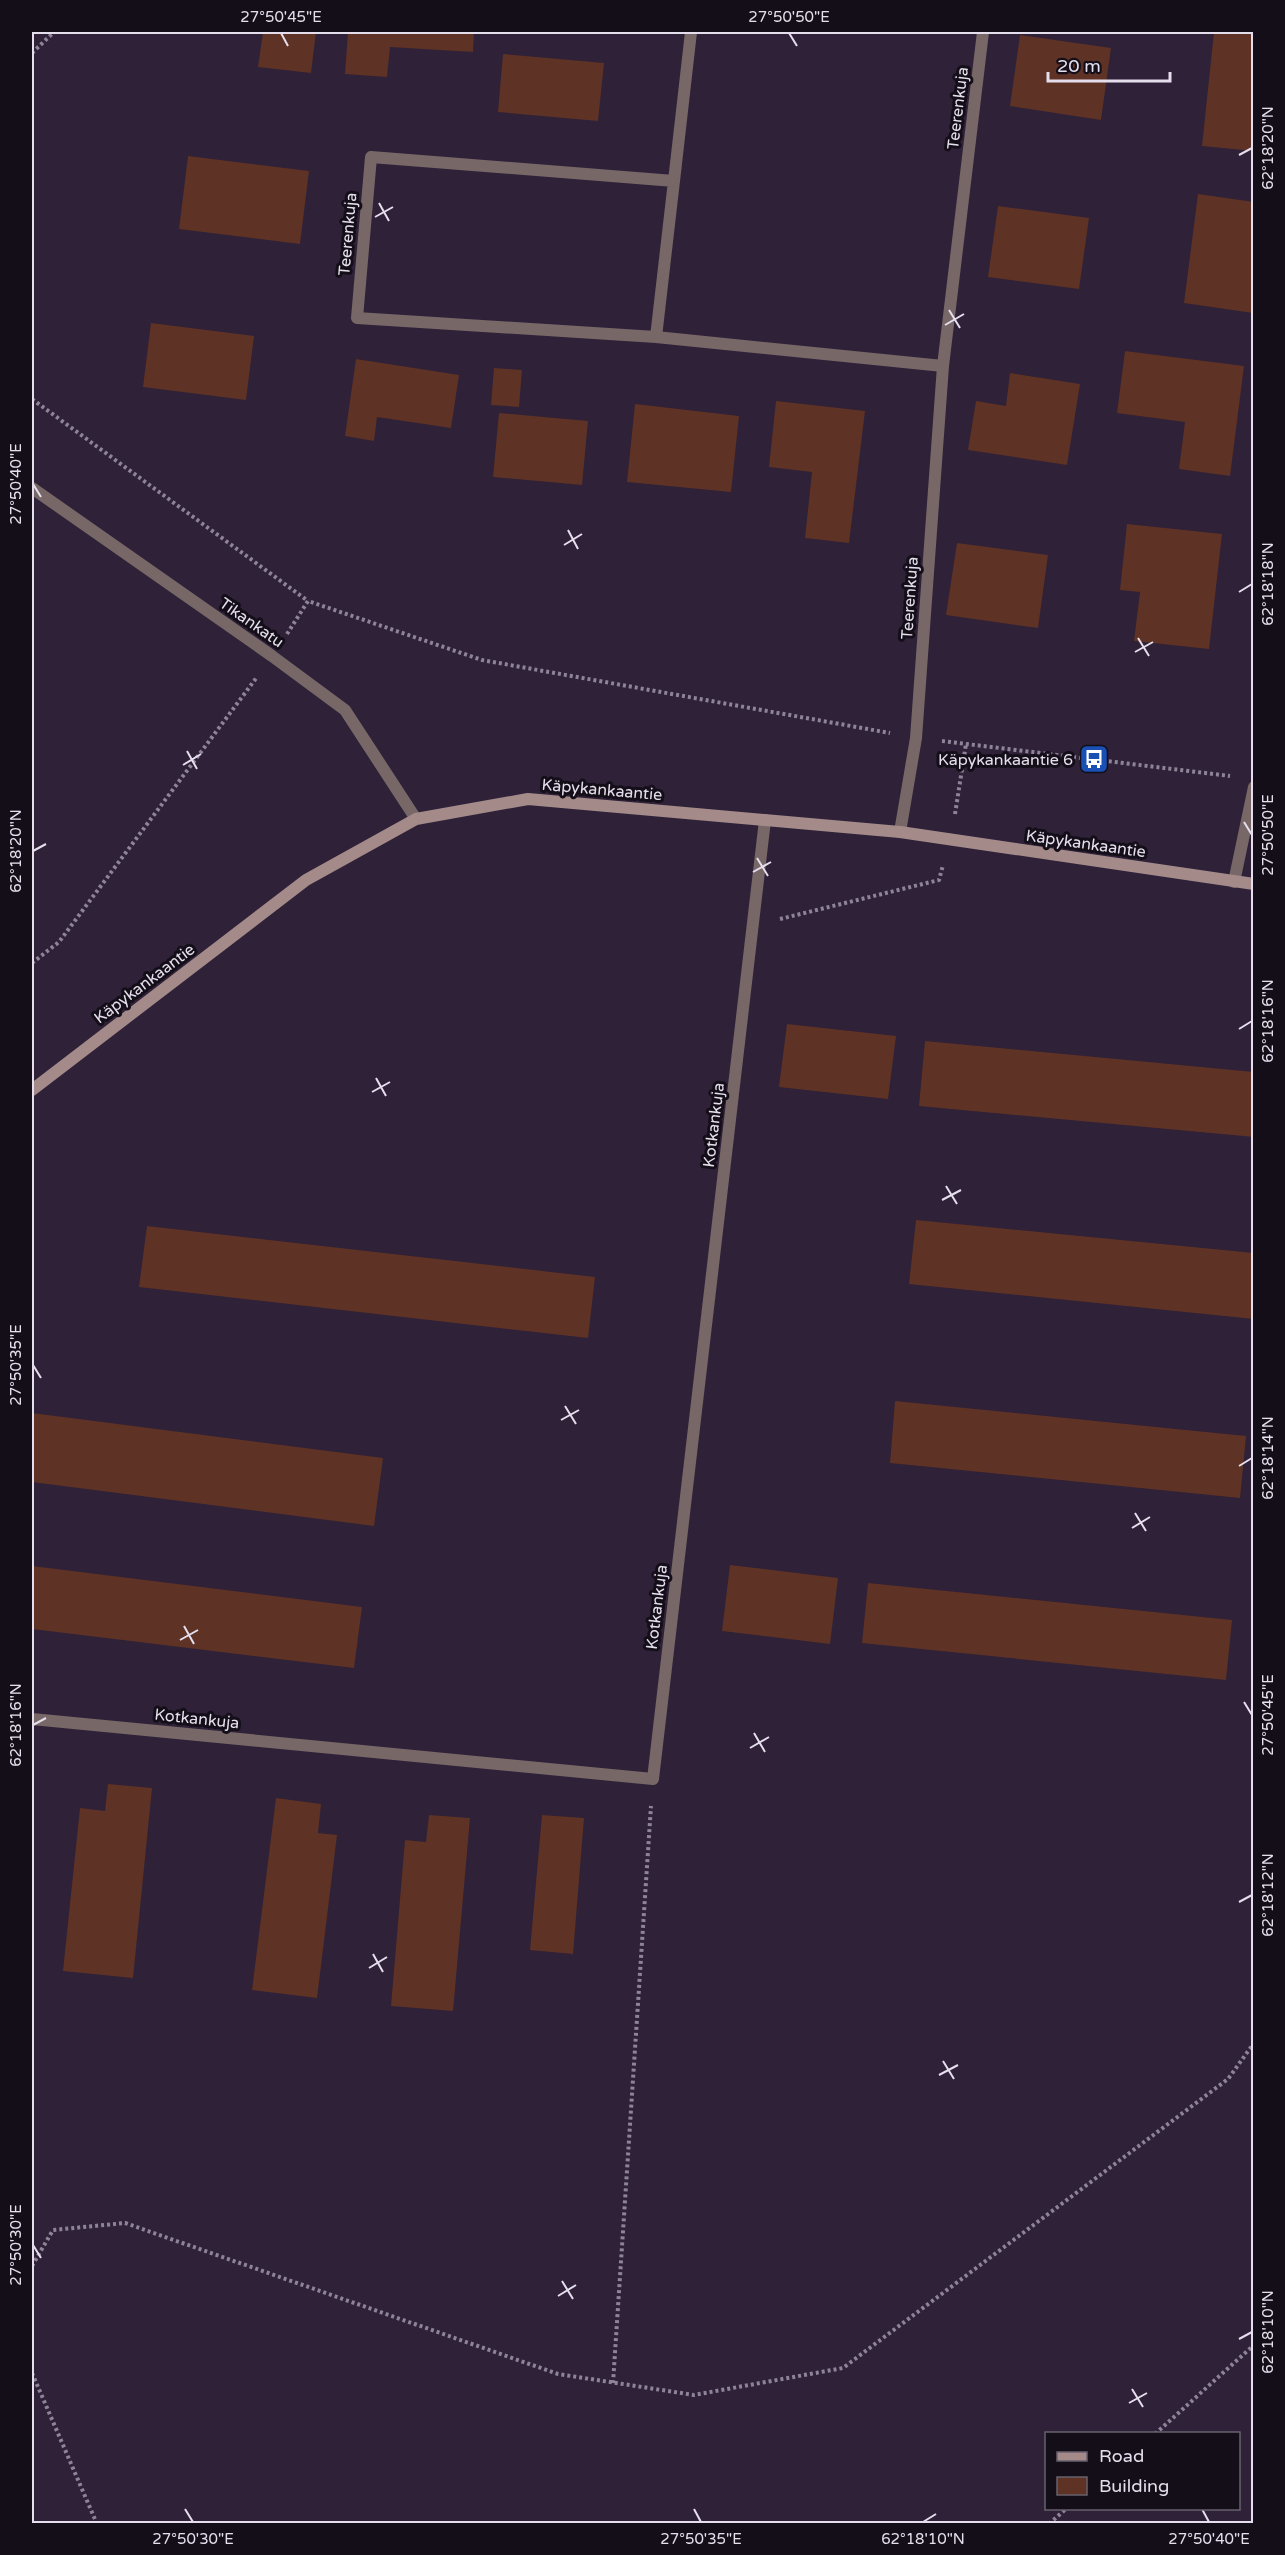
<svg xmlns="http://www.w3.org/2000/svg" width="1285" height="2555" viewBox="0 0 1285 2555" font-family="'Varela Round',sans-serif">
	<style>
		.building { fill: #5e3224 }
		.lines { fill: none; stroke-linecap: round; stroke-linejoin: round }
		.path { stroke: #8e8497; stroke-width: 4; stroke-dasharray: 3 3; stroke-linecap: butt }
		.street { stroke: #776767; stroke-width: 12 }
		.secondary { stroke: #a48b8a; stroke-width: 12 }
		.ticks { fill: none; stroke: #e5deed; stroke-width: 2 }
		.labels { text-anchor: middle; stroke-width: 6; stroke-linejoin: round; paint-order: stroke }
		.street-label { font-size: 16px; fill: #e5deed; stroke: #130e18 }
		.poi-label { font-size: 16px; fill: #e5deed; stroke: #130e18; text-anchor: end }
		.neatline { fill: none; stroke: #e5deed; stroke-width: 2 }
		.ticks-label { font-size: 15px; text-anchor: middle; fill: #e5deed }
	</style>
	<rect width="100%" height="100%" fill="#2e2138"/>
	<path class="building" d="M263,32H316L311,73L258,67Z
		M348,32H474L473,52L390,47L387,77L345,74Z
		M1214,32H1254V151L1202,146Z
		M1020,35L1111,48L1101,120L1010,106Z
		M503,54L604,63L598,121L498,112Z
		M188,156L309,171L300,244L179,229Z
		M1198,194L1254,202L1253,313L1184,303Z
		M998,206L1089,218L1079,289L988,277Z
		M151,323L254,336L246,400L143,387Z
		M1125,351L1244,366L1230,476L1179,469L1185,422L1117,413Z
		M356,359L459,375L451,428L377,417L374,441L345,436Z
		M494,368L522,370L519,407L491,405Z
		M1010,373L1080,384L1067,465L968,450L976,401L1006,406Z
		M776,401L865,411L849,543L805,538L812,472L769,467Z
		M635,404L739,416L731,492L627,482Z
		M499,413L588,421L582,485L493,477Z
		M1127,524L1222,534L1209,649L1134,641L1140,592L1120,590Z
		M957,543L1048,555L1038,628L946,615Z
		M787,1024L896,1036L888,1099L779,1087Z
		M925,1041L1254,1072V1137L919,1106Z
		M916,1220L1254,1253V1319L909,1284Z
		M147,1226L595,1277L588,1338L139,1287Z
		M895,1401L1246,1436L1240,1498L890,1463Z
		M32,1413L383,1458L374,1526L32,1482Z
		M730,1565L838,1578L830,1644L722,1631Z
		M32,1566L362,1607L354,1668L32,1629Z
		M868,1583L1232,1620L1226,1680L862,1643Z
		M108,1784L152,1788L133,1978L63,1971L80,1808L105,1811Z
		M276,1798L321,1804L318,1833L337,1835L317,1998L252,1990Z
		M429,1815L470,1818L453,2011L391,2006L405,1840L426,1842Z
		M542,1815L584,1818L573,1954L530,1950Z"/>
	<g class="lines">
		<path class="path" d="M32,53L54,32
			M32,399L308,601
			M287,634L308,601L482,660L890,733
			M942,741L1230,776
			M955,814L966,744
			M780,919L939,880L943,865
			M32,963L59,942L257,677
			M32,2266L53,2230L125,2223L558,2374L694,2395L843,2368L1228,2079L1254,2043
			M32,2373L97,2524
			M613,2383L651,1806
			M1155,2434L1254,2345
			M1049,2524L1067,2508"/>
		<path class="street" d="M691,32L674,181L371,157L357,318L656,337L943,366
			M656,337L674,181
			M32,488L272,656L345,710L416,819
			M900,832L916,738L943,366L983,32
			M1234,882L1254,787
			M32,1719L653,1779L765,820"/>
		<path class="secondary" d="M32,1090L306,880L416,819L528,799L900,832L1254,884"/>
	</g>
	<path class="ticks" d="M281,33L288,46M789,33L797,46M1239,155L1252,148M379,203L389,221M375,217L393,207M949,310L960,328M945,325L964,314M33,484L41,497M568,530L578,549M564,545L582,534M1239,592L1252,584M1138,638L1149,656M1135,652L1153,642M187,751L197,769M183,765L201,754M1244,822L1252,835M33,851L46,844M757,858L768,876M753,872L771,862M1239,1029L1252,1021M376,1078L386,1096M372,1092L390,1082M946,1186L957,1204M942,1200L961,1190M33,1365L41,1378M565,1406L576,1424M561,1420L579,1410M1239,1466L1252,1458M1135,1513L1146,1531M1132,1528L1150,1517M184,1626L194,1644M180,1640L198,1630M1244,1702L1252,1715M33,1725L46,1718M754,1733L765,1752M750,1748L769,1737M1239,1902L1252,1895M373,1954L383,1972M369,1968L387,1957M943,2061L954,2079M939,2075L958,2065M33,2245L41,2258M562,2281L573,2299M558,2296L576,2285M1239,2339L1252,2332M1132,2389L1143,2407M1129,2403L1147,2393M185,2509L193,2522M694,2509L701,2522M1202,2509L1209,2522M923,2522L936,2514"/>
	<defs>
		<g id="bus-square" transform="scale(1.5)"><rect x="-9" y="-9" width="18" height="18" rx="4" fill="#1a4fb4" stroke="#130e18"/><path d="M-5-6H5V4H4V6H2V4H-2V6H-4V4H-5ZM-3.5-4V0h7V-4ZM-3.5 1.2v1.5H-2V1.2ZM2 1.2v1.5H3.5V1.2Z" fill="#fff"/></g>
	</defs>
	<g fill-rule="evenodd">
		<use href="#bus-square" x="1094" y="759"/>
	</g>
	<g class="labels">
		<g class="street-label">
			<text transform="translate(957 108) rotate(-83)" y="6">Teerenkuja</text>
			<text transform="translate(347 234) rotate(-85)" y="6">Teerenkuja</text>
			<text transform="translate(909 598) rotate(-86)" y="6">Teerenkuja</text>
			<text transform="translate(252 622) rotate(35)" y="6">Tikankatu</text>
			<text transform="translate(602 789) rotate(5)" y="6">Käpykankaantie</text>
			<text transform="translate(1086 843) rotate(8)" y="6">Käpykankaantie</text>
			<text transform="translate(144 983) rotate(-37)" y="6">Käpykankaantie</text>
			<text transform="translate(713 1125) rotate(-83)" y="6">Kotkankuja</text>
			<text transform="translate(656 1607) rotate(-83)" y="6">Kotkankuja</text>
			<text transform="translate(197 1718) rotate(6)" y="6">Kotkankuja</text>
		</g>
		<g class="poi-label">
			<text x="1073" y="765">Käpykankaantie 6</text>
		</g>
	</g>
	<rect width="1285" height="2555" fill="none" stroke="#130e18" stroke-width="66"/>
	<rect x="1045" y="2432" width="195" height="78" fill="#130e18" stroke="#67616d" stroke-width="1.5"/>
	<rect x="1057" y="2452" width="30" height="9" fill="#a48b8a" stroke="#67616d" stroke-width="1.5"/>
	<text x="1099" y="2462" font-size="18" fill="#e5deed">Road</text>
	<rect x="1057" y="2477" width="30" height="18" fill="#5e3224" stroke="#67616d" stroke-width="1.5"/>
	<text x="1099" y="2492" font-size="18" fill="#e5deed">Building</text>
	<path d="M1048 72v9h122v-9" fill="none" stroke="#e5deed" stroke-width="3"/>
	<text x="1057" y="72" font-size="18" fill="#e5deed" stroke="#130e18" stroke-width="4.5" paint-order="stroke">20 m</text>
	<rect x="33" y="33" width="1219" height="2489" class="neatline"/>
	<g class="ticks-label">
		<text x="281" y="22">27°50'45"E</text>
		<text x="789" y="22">27°50'50"E</text>
		<text transform="translate(1268 148) rotate(-90)" y="5">62°18'20"N</text>
		<text transform="translate(16 484) rotate(-90)" y="5">27°50'40"E</text>
		<text transform="translate(1268 584) rotate(-90)" y="5">62°18'18"N</text>
		<text transform="translate(1268 835) rotate(-90)" y="5">27°50'50"E</text>
		<text transform="translate(16 851) rotate(-90)" y="5">62°18'20"N</text>
		<text transform="translate(1268 1021) rotate(-90)" y="5">62°18'16"N</text>
		<text transform="translate(16 1365) rotate(-90)" y="5">27°50'35"E</text>
		<text transform="translate(1268 1458) rotate(-90)" y="5">62°18'14"N</text>
		<text transform="translate(1268 1715) rotate(-90)" y="5">27°50'45"E</text>
		<text transform="translate(16 1725) rotate(-90)" y="5">62°18'16"N</text>
		<text transform="translate(1268 1895) rotate(-90)" y="5">62°18'12"N</text>
		<text transform="translate(16 2245) rotate(-90)" y="5">27°50'30"E</text>
		<text transform="translate(1268 2332) rotate(-90)" y="5">62°18'10"N</text>
		<text x="193" y="2544">27°50'30"E</text>
		<text x="701" y="2544">27°50'35"E</text>
		<text x="923" y="2544">62°18'10"N</text>
		<text x="1209" y="2544">27°50'40"E</text>
	</g>
</svg>
